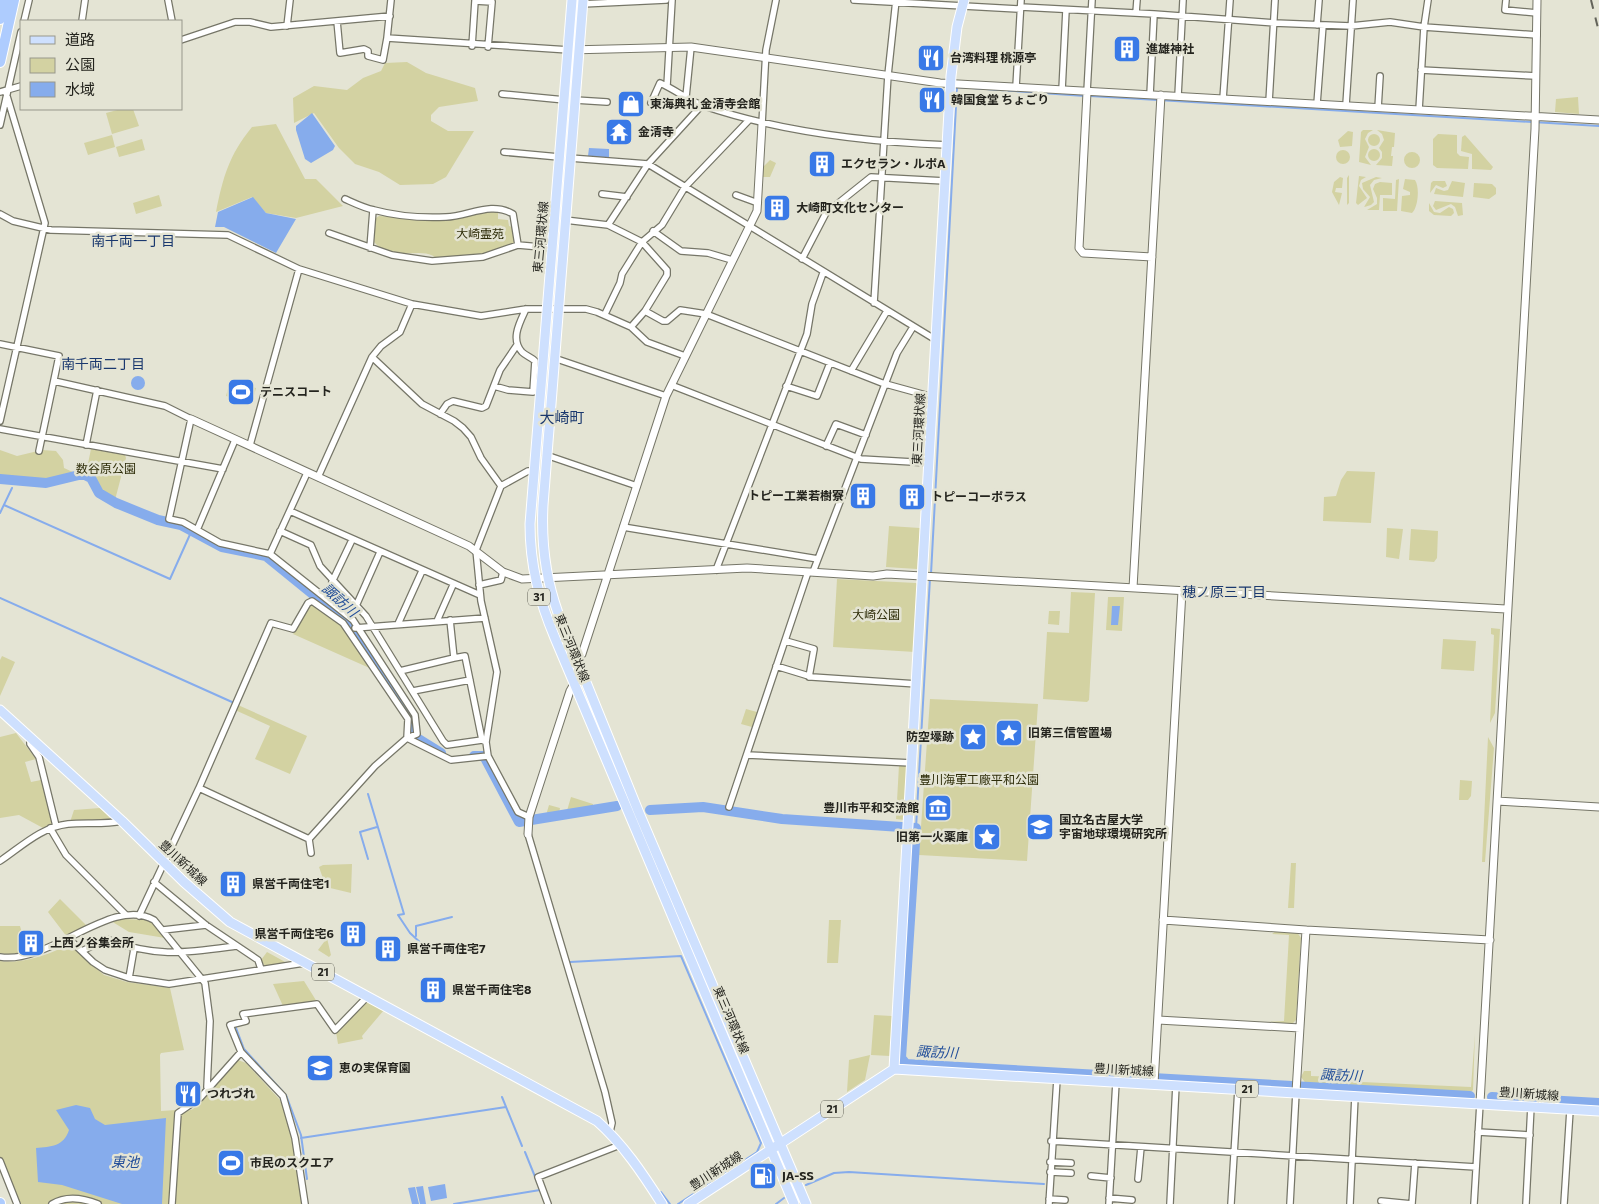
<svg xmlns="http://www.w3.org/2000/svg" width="1599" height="1204" viewBox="0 0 1599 1204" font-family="Commissioner,'Noto Sans JP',sans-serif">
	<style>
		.green { fill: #d3d2a2 }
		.water { fill: #86acec }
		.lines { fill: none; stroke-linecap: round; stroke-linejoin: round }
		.stream { stroke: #86acec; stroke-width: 2 }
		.river { stroke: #86acec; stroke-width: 10 }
		.minor-casing { stroke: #767668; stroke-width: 8 }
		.tertiary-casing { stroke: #767668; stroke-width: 9 }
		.primary-casing { stroke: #fff; stroke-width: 11 }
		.motorway-casing { stroke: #fff; stroke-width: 12 }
		.minor { stroke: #fff; stroke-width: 5.5 }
		.tertiary { stroke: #fff; stroke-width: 7 }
		.primary { stroke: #cee0fe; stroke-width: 9 }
		.motorway { stroke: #aeccfe; stroke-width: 10 }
		.rail { stroke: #63635a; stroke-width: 2; stroke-dasharray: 9 9; stroke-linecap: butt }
		.labels { text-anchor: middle; stroke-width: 5; stroke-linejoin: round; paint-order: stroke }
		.shield { fill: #e4e4d4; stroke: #5e5e55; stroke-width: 1 }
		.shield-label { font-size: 11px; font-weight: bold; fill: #24241e }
		.poi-label { font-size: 12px; font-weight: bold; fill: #24241e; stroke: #e4e4d4; text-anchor: start }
		.park-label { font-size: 12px; fill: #2e2d09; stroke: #e4e4d4 }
		.street-label { font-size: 12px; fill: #24241e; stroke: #e4e4d4 }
		.neighbourhood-label { font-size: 14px; fill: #1a386e; stroke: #e4e4d4 }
		.water-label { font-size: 14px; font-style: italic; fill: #234f9a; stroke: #e4e4d4 }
		.quarter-label { font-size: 15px; fill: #1a386e; stroke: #e4e4d4 }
	</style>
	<rect width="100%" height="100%" fill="#e4e4d4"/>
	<path class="green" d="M407,62L426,73L475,88L478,101L439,107L431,115V121L448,131H474L446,177L433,184L400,185L379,172L355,164L339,148L314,113L294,123L293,98L314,86L347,90L363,78L381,71L385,63Z
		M1578,97L1579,114L1555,112L1556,99Z
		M121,109H133L139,126L112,134L106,113Z
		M276,124L305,179H316L343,206L296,218L266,213L252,197L216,212C223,177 229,155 252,127Z
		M1363,130H1373L1368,133L1365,139L1369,147L1365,157L1371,165L1359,162L1361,132Z
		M1377,130L1395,133L1394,147H1392L1391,156H1393L1392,166L1376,165L1382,158V152L1379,148L1384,140L1382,134Z
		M1348,131L1353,132L1352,146L1340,147L1338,140Z
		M1438,134L1457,135V153L1460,156L1469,157L1468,169L1437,168L1433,165V139Z
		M1368 140a6 6 0 1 1 12 0a6 6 0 1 1-12 0Z
		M112,135L115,147L88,155L84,143Z
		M1465,135L1493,167L1491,170L1472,169V154L1461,151L1462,137Z
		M142,139L145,150L119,157L116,147Z
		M1368 155a6 6 0 1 1 12 0a6 6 0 1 1-12 0Z
		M1336 157a7 7 0 1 1 14 0a7 7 0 1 1-14 0Z
		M1404 160a8 8 0 1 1 16 0a8 8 0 1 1-16 0Z
		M770,160L776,163L770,177H763V167Z
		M1349,175V203L1347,205V178Z
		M1359,176L1366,177L1361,180L1359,186L1367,198L1358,205L1356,203Z
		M1340,177L1343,178L1342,188H1336L1335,192L1342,193L1339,205L1332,192L1334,182Z
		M1376,177L1382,178L1374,180L1370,185L1374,202L1371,205L1364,207L1370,197L1363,189L1362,183Z
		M1399,179L1397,211H1383V198L1395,199L1396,180Z
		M1405,179L1415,180C1420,187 1418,208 1412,213L1401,211L1402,196L1410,195V192L1403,189Z
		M1433,181H1445L1447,186L1443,188L1436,185L1430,193L1431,183Z
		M1452,181L1465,183L1463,197L1434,194L1436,188L1444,191L1448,190Z
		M1380,182L1392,183V195H1380L1379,210H1367L1377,204V198L1373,189L1375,184Z
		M1474,183L1492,184L1496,188V194L1489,199L1473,197Z
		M159,195L162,206L136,214L133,203Z
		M1435,201L1462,203L1463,215L1458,216L1455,207L1451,204L1436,210L1433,206Z
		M1429,203L1434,212L1440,213L1449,207L1453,209L1454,213L1451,216L1434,215L1429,211Z
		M498,211V219L508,220L509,226L512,227L515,243L485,254L436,258C421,245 393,264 374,242L376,218L379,216L446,219Z
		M230,381L256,388L252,403L226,396Z
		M91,449L125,455L126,458L115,500L103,492L93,478L86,473Z
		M0,450L17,456L42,450L56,451L63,460L64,468L75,473L43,481L0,478Z
		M1347,471L1375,472L1371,523L1323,521L1324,497L1336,496L1341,480Z
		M889,526L920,528L917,569L886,567Z
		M1387,528L1403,529L1399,559L1386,557Z
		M1411,529L1438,531L1437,558L1434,562L1409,560Z
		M837,579L916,583L919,586L915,652L833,647Z
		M1071,592L1095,593L1089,700L1087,702L1043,699L1047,632L1069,633Z
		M1108,597H1124L1122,631L1106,630Z
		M312,603L343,624L374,670L293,634Z
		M1049,611H1060L1059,625L1048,624Z
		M1491,628L1500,629L1495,713L1490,723L1494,635L1491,634Z
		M1443,639L1476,641L1474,671L1441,669Z
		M2,656L15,662L0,696V660Z
		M930,699L1038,704L1027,861L919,855Z
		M238,705L307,736L290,774L255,759L270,726L235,710Z
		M746,709L757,712L752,727L741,724Z
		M16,733L36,759L25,762L31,782L41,780L53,825L43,828L19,815L0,818V737Z
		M1488,737L1494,748L1485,862H1482Z
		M899,765L907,766L904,820L896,819Z
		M1460,780L1472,781L1471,796L1468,800H1459Z
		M571,797L593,804L592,812L544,822L549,805L560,808L559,813L566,814Z
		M100,808L111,819L110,822H70L74,810Z
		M1291,863H1296L1294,908H1288Z
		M352,864L351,893L326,887L319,867L323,865Z
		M60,899L87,926L67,937L48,912Z
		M123,919L149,920L165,938L129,932L111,921Z
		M829,920H841L838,963H827Z
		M0,926H20L27,950L10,955L0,953Z
		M1276,931L1297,932L1301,938L1296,1020L1291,1025L1267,1022L1284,1021L1289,935L1272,934Z
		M327,938L331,955L329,957L318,950Z
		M68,944L104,975L127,982L170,988L184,1050L161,1053L160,1055L161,1111L176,1110L182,1113L193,1109L238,1060L246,1063L280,1100L283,1107L292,1138L303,1204H15L0,1163V961C21,964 51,955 68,944Z
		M267,952L287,963L265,966L261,960Z
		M304,981L317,1002L283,1006L273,984Z
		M367,1001L384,1010L362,1036L363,1039L338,1044L336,1032Z
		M874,1015L892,1016L890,1056L871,1055Z
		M1475,1034L1473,1090L1469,1094L1307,1085L1301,1077L1304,1071H1311V1076L1337,1077L1339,1072L1340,1081L1471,1087Z
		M870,1055L865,1080L847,1092L849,1060Z
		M786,1160L804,1204H797L781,1162Z"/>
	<path class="water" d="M312,113L335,146L333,150L311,163L305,159L296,130V126Z
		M589,148L609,149V158L588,156Z
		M253,197L266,213L296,219L276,253L224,227H215L218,212Z
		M122,237L142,238V243L122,242Z
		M131 383a7 7 0 1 1 14 0a7 7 0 1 1-14 0Z
		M1112,606H1120L1118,625H1111Z
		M76,1105L90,1108L95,1119L105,1125L166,1118L162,1204H122L62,1185L38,1182L36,1148C51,1147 64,1146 69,1130L56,1110Z
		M445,1184L447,1198L431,1201L428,1187Z
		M423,1186L426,1204H420L416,1187Z
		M415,1187L419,1204H412L408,1188Z"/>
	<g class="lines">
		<path class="stream" d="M1090,96L1599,126
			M4,505L170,579L192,530
			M0,513L12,488
			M931,574L957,87L1085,96
			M0,598L232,702
			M368,794L404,914L398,915L410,933L424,946
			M916,828L930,578
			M368,859L360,832L377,827
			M416,936V926L452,917
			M570,962L681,956L761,1143L757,1152L678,1204
			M236,1028L244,1049L283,1092
			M286,1095L301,1135L307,1179
			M502,1097L522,1146
			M301,1138L506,1107
			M525,1152L540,1189
			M806,1185L834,1173L849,1172L1044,1184
			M661,1192L670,1204
			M454,1204L540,1190
			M776,1204L784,1198"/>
		<path class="river" d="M0,479L46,483L83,474L91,478L99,493L116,503L158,520L181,525L222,547L266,556L346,621L411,715L412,735L441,753
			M474,756H484L519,822L617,806
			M650,810L703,807L782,819L916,828L901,1058L906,1064L1470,1096
			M1492,1097L1599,1103"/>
		<g class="minor-casing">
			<path id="minor" d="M168,0L172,21
				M391,0L387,38L569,50
				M854,0L1020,9
				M1506,0L1505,10L1537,13
				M582,4L666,0
				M1021,7L1154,14L1274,23L1351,26L1390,22L1424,27L1537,35
				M1136,13L1137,0
				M24,21L29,0
				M82,21L85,0
				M337,21L340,53L364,49L368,51V56L383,60L387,38
				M1317,25L1319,0
				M287,26L290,0
				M181,40L235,22H250L271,27L390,16
				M472,46L475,1L492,2L488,47
				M1421,70L1536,76
				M667,86L672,0
				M1016,87L1021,0
				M1062,90L1066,10
				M0,92L21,86
				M1087,92L1092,0
				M502,94L565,100
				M1150,95L1154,14
				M1178,96L1183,0
				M686,97L691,47
				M1223,99L1230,0
				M575,100L607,102
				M1269,102L1275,0
				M651,103L660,83C676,90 689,101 704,106C781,132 867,142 948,145
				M1317,104L1323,25
				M1346,105L1353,0
				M1378,108L1380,76
				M1419,110L1424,27L1428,0
				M762,124L766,50L776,0
				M0,125L21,32
				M504,152L559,157
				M570,158L648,164L936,340
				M602,194L627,197
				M736,195L758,203
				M345,199C354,203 364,208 374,210C396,216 424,218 446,217C469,216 491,201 513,214L518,245
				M0,214L13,221L51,230L228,235L299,269L412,304L481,316L526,309H586L597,312L631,327L647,342L685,356
				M565,220L608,225L642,242L667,270V275L645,311
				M608,225L648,164L702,105
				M653,231L681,251L708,253L732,260
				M329,233L392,255L432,261L483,257L518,245L552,248
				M370,248L373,210
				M802,259L826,213L871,177L945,181
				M874,303L888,75L896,0
				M605,314L620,283L622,274L642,242L662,225L685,187L749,120
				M631,327L645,311L663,321H667L680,310L706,314L882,383L933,397
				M0,344L59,356L39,451
				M372,357L422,404L454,421L463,428L471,437L481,458L501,486
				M554,358L666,396
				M851,371L887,311
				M54,381L165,406L191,419L169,519L183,522L220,543L270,554L353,620L415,715L417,734L407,738
				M671,385L861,459L930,463
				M494,386L508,390L533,392L535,361C531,357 526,356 522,352C510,339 520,322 526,309
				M786,386L817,396L830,363
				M440,414L447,404L453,401L482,408L486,406L500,370L517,345
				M0,421L45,223L6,93
				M0,429L223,469
				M86,445L97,390
				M250,445L299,269
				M826,446L836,424L866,435
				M546,455L637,486
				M318,477L372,357L381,346L400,332L412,304
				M290,511L480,595
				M623,527L818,559
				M197,530L235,440
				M280,531L311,545L320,566L366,616L443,741L447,745L482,740L486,742
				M270,554L307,473
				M716,570L807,334L812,304L823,273
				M813,572L897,353L913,327
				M332,582L352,540
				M479,585L501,580L503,572
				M356,606L380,552
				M450,620L454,658L465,656L482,740
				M437,621L453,585
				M398,624L422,571
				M355,628L485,618
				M786,641L814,649L809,677
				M776,666L812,677L917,684
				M400,671L454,658
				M413,691L470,680
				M30,737V744L39,757L56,826
				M407,738L451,760L488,756
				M747,755L912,763
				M199,788L309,839L311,853
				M729,807L808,572
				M529,817L518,812L488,756L486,742L497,672L481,601L476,550L501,486L528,471H535
				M50,828L66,855L126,915
				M528,834L605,1092L612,1123L610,1132
				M0,861C21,847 41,827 68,824C86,822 103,825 122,821
				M154,882L206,925L258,960L261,969
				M139,916L199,788L271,623L293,629L308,603L312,601L343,623L408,719L407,738L375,766L309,839
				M163,930L206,925
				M69,939L93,962L105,970L129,978L169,984L304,963
				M82,951L106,939C157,958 184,953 236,946
				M0,957C50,965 112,895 154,920L205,983L210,1021L207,1087
				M129,978L134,949
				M1478,1132L1530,1135
				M1051,1141L1476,1167
				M0,1161L17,1204
				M1050,1162L1071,1163
				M1050,1172L1071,1173
				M1091,1176L1111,1178
				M1138,1179L1141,1147
				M1109,1198L1132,1200
				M1049,1199L1065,1200
				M1381,1201L1412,1204
				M52,1204C67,1195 83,1198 98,1204
				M172,1204L178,1113L200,1098L241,1052
				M305,1204L295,1138L283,1096L241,1052L230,1025L246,1021L243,1014L317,1004L335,1030L367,997
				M548,1204L538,1177L620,1145
				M1049,1204L1057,1079
				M1109,1204L1116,1082
				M1170,1204L1176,1085
				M1231,1204L1238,1089
				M1290,1204L1296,1092
				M1350,1204L1355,1096
				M1412,1204L1415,1163
				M1474,1204L1480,1103
				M1526,1204L1531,1106
				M1564,1204L1570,1110"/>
		</g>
		<g class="tertiary-casing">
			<path id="tertiary" d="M569,50L691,47L940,83L1599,120
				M1087,92L1079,248L1083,253L1152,257
				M191,419L469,546L503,572L522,579L747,568L873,576L887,574L1506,609
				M1133,588L1161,95
				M576,659L582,654L666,396L757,211L762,124
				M1497,801L1599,807
				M528,834L529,817L570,691L574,684
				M1163,920L1306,930
				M1158,1020L1300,1028
				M1154,1084L1182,591
				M1296,1092L1306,930L1490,940
				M1480,1103L1535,129L1537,0"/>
		</g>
		<g class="primary-casing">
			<path id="primary" d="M572,0L530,524C530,565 539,600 555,638L794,1204
				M583,0L543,505C541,543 545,577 558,613L639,813L806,1204
				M0,710L122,821L184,882L230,922L597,1121C623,1144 643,1174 662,1204
				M894,1069L951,76L957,27L964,0
				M688,1204L894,1069L1599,1111"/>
		</g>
		<g class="motorway-casing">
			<path id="motorway" d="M0,19L4,0
				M0,62L14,0
				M0,1203V1204"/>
		</g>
		<use href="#minor" class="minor"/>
		<use href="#tertiary" class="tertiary"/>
		<use href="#primary" class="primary"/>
		<use href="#motorway" class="motorway"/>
		<path class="rail" d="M1591,0L1599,32"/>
	</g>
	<defs>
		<g id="building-square" transform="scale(1.4375)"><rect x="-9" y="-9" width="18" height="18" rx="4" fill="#3979e7" stroke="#e4e4d4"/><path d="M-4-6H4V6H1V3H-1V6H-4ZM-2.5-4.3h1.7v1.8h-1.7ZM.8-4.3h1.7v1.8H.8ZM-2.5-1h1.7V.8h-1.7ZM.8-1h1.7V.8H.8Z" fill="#fff"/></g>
		<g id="restaurant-square" transform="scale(1.4375)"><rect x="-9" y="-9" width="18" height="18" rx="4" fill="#3979e7" stroke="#e4e4d4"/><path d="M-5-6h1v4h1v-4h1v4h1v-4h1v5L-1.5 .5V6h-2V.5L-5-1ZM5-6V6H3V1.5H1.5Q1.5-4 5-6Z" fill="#fff"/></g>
		<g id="shop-square" transform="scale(1.4375)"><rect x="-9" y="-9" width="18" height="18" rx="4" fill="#3979e7" stroke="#e4e4d4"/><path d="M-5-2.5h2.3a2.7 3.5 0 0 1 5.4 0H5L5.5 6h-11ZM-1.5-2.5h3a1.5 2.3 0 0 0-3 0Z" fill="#fff"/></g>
		<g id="temple-square" transform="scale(1.4375)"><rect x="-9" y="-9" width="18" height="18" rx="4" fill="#3979e7" stroke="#e4e4d4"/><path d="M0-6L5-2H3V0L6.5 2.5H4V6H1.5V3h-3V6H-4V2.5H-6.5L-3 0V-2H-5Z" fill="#fff"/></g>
		<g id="stadium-square" transform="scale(1.4375)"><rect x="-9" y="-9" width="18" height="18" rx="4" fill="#3979e7" stroke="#e4e4d4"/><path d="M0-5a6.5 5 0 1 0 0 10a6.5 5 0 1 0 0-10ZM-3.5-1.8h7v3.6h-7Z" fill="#fff"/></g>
		<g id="sight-square" transform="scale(1.4375)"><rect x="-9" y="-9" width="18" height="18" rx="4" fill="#3979e7" stroke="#e4e4d4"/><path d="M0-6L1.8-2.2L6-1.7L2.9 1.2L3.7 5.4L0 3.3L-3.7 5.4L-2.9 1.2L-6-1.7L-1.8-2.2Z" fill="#fff"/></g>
		<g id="museum-square" transform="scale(1.4375)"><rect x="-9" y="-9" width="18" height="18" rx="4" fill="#3979e7" stroke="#e4e4d4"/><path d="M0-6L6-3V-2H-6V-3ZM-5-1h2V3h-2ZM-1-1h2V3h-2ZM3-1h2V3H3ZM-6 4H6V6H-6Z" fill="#fff"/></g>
		<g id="university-square" transform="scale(1.4375)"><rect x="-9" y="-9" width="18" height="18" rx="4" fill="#3979e7" stroke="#e4e4d4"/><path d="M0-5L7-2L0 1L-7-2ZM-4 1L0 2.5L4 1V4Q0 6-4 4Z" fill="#fff"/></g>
		<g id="school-square" transform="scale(1.4375)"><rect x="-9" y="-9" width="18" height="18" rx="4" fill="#3979e7" stroke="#e4e4d4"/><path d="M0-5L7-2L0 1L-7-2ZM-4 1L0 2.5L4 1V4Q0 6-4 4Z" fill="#fff"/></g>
		<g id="fuel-square" transform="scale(1.4375)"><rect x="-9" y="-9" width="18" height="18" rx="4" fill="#3979e7" stroke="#e4e4d4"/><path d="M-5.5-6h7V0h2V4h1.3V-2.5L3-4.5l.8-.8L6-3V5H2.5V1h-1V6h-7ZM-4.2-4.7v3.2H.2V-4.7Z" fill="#fff"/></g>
	</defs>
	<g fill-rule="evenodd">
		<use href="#building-square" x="1127" y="49"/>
		<use href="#restaurant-square" x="931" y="58"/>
		<use href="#restaurant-square" x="932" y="100"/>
		<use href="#shop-square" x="631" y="104"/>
		<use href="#temple-square" x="619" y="132"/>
		<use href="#building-square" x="822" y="164"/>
		<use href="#building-square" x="777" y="208"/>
		<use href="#stadium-square" x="241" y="392"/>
		<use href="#building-square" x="863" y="496"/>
		<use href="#building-square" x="912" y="497"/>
		<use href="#sight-square" x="1009" y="733"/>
		<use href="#sight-square" x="973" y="737"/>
		<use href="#museum-square" x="938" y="808"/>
		<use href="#university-square" x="1040" y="827"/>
		<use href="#sight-square" x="987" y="837"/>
		<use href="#building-square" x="233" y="884"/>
		<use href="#building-square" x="353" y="934"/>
		<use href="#building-square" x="31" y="943"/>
		<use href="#building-square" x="388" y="949"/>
		<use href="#building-square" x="433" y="990"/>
		<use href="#school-square" x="320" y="1068"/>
		<use href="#restaurant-square" x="188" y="1094"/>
		<use href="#stadium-square" x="231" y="1163"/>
		<use href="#fuel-square" x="763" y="1176"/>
	</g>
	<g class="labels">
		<g class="shield">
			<rect x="528" y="588.5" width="22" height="17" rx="4"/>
			<rect x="312" y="963.5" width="22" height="17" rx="4"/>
			<rect x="1236" y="1080.5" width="22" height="17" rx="4"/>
			<rect x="821" y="1100.5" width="22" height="17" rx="4"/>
		</g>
		<g class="shield-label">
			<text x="539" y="601">31</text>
			<text x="323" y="976">21</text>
			<text x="1247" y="1093">21</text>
			<text x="832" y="1113">21</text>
		</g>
		<g class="poi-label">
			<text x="1146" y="53">進雄神社</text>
			<text x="950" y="62">台湾料理 桃源亭</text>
			<text x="951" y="104">韓国食堂 ちょごり</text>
			<text x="650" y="108">東海典礼 金清寺会館</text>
			<text x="638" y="136">金清寺</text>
			<text x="841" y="168">エクセラン・ルポA</text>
			<text x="796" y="212">大崎町文化センター</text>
			<text x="260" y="396">テニスコート</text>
			<text x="844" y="500" text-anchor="end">トピー工業若樹寮</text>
			<text x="931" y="501">トピーコーポラス</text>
			<text x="1028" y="737">旧第三信管置場</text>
			<text x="954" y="741" text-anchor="end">防空壕跡</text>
			<text x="919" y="812" text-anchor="end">豊川市平和交流館</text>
			<text x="1059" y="824">国立名古屋大学<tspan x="1059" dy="14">宇宙地球環境研究所</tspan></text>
			<text x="968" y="841" text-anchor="end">旧第一火薬庫</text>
			<text x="252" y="888">県営千両住宅1</text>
			<text x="334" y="938" text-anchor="end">県営千両住宅6</text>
			<text x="50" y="947">上西ノ谷集会所</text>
			<text x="407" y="953">県営千両住宅7</text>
			<text x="452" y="994">県営千両住宅8</text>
			<text x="339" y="1072">恵の実保育園</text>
			<text x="207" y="1098">つれづれ</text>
			<text x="250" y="1167">市民のスクエア</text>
			<text x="782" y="1180">JA-SS</text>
		</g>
		<g class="park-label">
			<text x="480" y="238">大崎霊苑</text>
			<text x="106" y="473">数谷原公園</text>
			<text x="876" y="619">大崎公園</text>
			<text x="979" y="784">豊川海軍工廠平和公園</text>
		</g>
		<g class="street-label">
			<text transform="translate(541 237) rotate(-85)" y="4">東三河環状線</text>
			<text transform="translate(919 429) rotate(-87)" y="4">東三河環状線</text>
			<text transform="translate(572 648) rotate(68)" y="4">東三河環状線</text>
			<text transform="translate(183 863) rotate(43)" y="4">豊川新城線</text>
			<text transform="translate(731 1020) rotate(67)" y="4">東三河環状線</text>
			<text transform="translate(1124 1070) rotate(3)" y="4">豊川新城線</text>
			<text transform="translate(1529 1094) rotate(4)" y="4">豊川新城線</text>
			<text transform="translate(716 1171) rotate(-33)" y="4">豊川新城線</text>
		</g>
		<g class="neighbourhood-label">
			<text x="133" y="246">南千両一丁目</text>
			<text x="103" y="369">南千両二丁目</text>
			<text x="1224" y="597">穂ノ原三丁目</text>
		</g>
		<g class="water-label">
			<text transform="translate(340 600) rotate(42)" y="5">諏訪川</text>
			<text transform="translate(937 1052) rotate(3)" y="5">諏訪川</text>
			<text transform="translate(1341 1075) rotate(3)" y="5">諏訪川</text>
			<text x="125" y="1167">東池</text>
		</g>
		<g class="quarter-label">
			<text x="562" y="423">大崎町</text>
		</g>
	</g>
	<rect x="20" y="20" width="162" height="90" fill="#e4e4d4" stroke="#97978b"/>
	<rect x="30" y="36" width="25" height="8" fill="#cee0fe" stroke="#97978b"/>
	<text x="65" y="45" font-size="15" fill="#24241e">道路</text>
	<rect x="30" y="58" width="25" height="15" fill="#d3d2a2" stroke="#97978b"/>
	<text x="65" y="70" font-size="15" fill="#24241e">公園</text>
	<rect x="30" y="82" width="25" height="15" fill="#86acec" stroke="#97978b"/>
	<text x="65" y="95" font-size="15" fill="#24241e">水域</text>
</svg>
